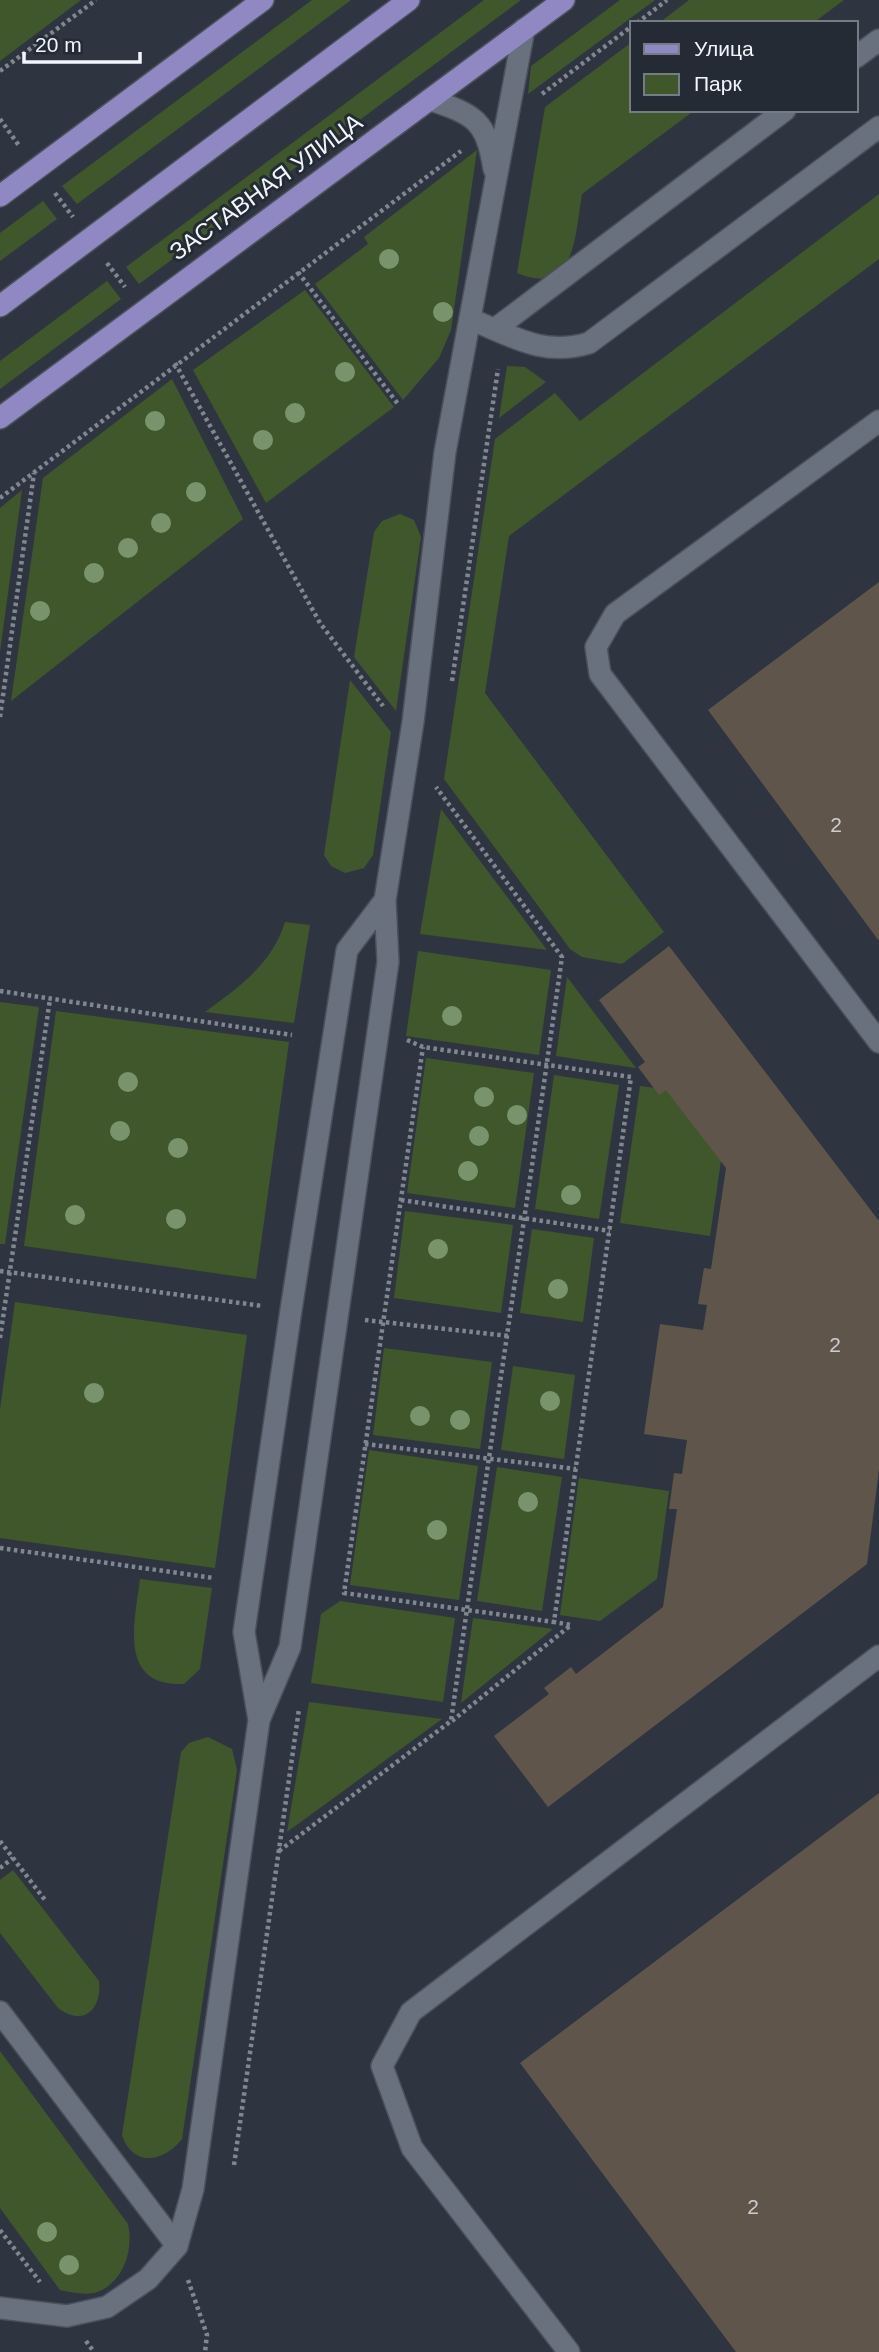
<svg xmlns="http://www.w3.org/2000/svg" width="879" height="2352" viewBox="0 0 879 2352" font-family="Helvetica,sans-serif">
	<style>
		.green { fill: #40572b }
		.building { fill: #60554b }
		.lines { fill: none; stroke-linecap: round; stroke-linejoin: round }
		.service-casing { stroke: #4b505a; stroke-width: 24 }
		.minor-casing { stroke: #4b505a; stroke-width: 24 }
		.primary-casing { stroke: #4b505a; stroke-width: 24 }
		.path { stroke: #818791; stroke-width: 4.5; stroke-dasharray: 3.5 3.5; stroke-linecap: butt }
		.service { stroke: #6a717e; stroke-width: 21 }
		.minor { stroke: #6a717e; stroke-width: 21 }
		.primary { stroke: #8f88c2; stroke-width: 21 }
		.tree { fill: #79946c }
		.labels { text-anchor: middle; stroke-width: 6; stroke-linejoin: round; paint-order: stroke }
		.number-label { font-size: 21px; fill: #cdcdd0 }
		.street-label { font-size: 24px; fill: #f1f5fd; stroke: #242b35 }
	</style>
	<rect width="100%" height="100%" fill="#2e3540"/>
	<path class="green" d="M0,0H81L0,61Z
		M312,0H351L77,204L62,186Z
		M484,0H521L139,284L126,267Z
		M620,0H655L528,94L531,66Z
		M689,0H844L813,23H659Z
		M632,42V110H695L582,194C575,234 576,298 517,273L545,107Z
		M477,150L451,330L439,358L403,400L315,284L368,244L364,237Z
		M879,194V259L509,536L485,693L664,932L622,964L582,957L570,949L444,779L495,439L555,393L580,421Z
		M43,201L57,219L0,261V233Z
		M107,281L121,299L0,389V361Z
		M305,290L394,407L266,503L193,370Z
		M507,366L525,367L546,382L499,418Z
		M172,379L243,519L11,701L43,478Z
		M22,490L0,652V508Z
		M400,514L414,520L421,537L396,711L354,657L374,532L382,521Z
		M350,680L391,732L373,855L364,868L345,873L331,866L324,855Z
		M441,809L547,950L420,934Z
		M285,922L310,925L294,1023L205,1012C239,987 272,964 285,922Z
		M418,951L551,970L539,1055L406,1036Z
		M567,977L636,1068L556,1056Z
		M0,1002L39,1007L5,1244H0Z
		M56,1011L289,1042L256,1279L24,1246Z
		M426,1058L534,1073L515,1208L407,1193Z
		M554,1075L619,1085L599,1219L535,1209Z
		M640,1086L679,1091L722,1154L710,1236L620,1223Z
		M405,1211L513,1225L501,1313L394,1298Z
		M532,1229L594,1238L583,1322L520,1313Z
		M15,1302L247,1335L215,1568L0,1538V1409Z
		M384,1348L492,1362L480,1449L373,1435Z
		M513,1366L575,1375L564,1459L501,1450Z
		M369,1450L478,1466L459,1600L350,1585Z
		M497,1467L562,1477L542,1611L477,1601Z
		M579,1478L669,1491L657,1579L600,1621L560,1615Z
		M140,1579L212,1588L200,1669L184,1684C117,1687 135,1621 140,1579Z
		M340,1601L455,1618L443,1702L311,1683L321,1614Z
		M473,1618L553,1629L461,1703Z
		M309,1702L442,1719L287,1832Z
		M208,1737L232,1749L237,1770L182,2139C164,2162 133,2168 122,2135L181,1752L189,1743Z
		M13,1870L99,1981C102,2010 83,2027 58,2008L0,1933V1880Z
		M0,2051L128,2224C134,2250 123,2285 94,2293C82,2295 71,2292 60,2290L0,2208Z"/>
	<path class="building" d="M879,582V941L708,710Z
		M669,946L879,1221V1470L867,1564L548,1807L494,1736L549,1694L544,1688L571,1667L576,1674L663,1607L677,1509H669L674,1473L682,1474L687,1440L644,1434L660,1324L703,1330L707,1305L698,1304L704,1268L711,1269L726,1168L666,1090L659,1095L638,1067L645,1062L599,1000Z
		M879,1793V2352H736L520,2063Z"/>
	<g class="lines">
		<g class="service-casing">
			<path id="service" d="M856,57L879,40
				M470,319C512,336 543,357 589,343L879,127
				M495,329L785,110
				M879,421L615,614L596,647L600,674L879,1042
				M0,2012L177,2246
				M569,2352L412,2148L382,2066L411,2012L879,1656"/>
		</g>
		<g class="minor-casing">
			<path id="minor" d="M431,100C475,115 486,120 494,169
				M259,1720L244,1632L291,1310L347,950L385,900
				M0,2308L67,2316L107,2307L148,2279L177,2246L193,2189L259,1720L290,1647L388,962L385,900L413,722L445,452L524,29"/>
		</g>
		<g class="primary-casing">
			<path id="primary" d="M0,196L263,0
				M0,306L409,0
				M0,418L564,0"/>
		</g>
		<path class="path" d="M637,23L667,0
			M0,71L96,0
			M542,94L632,26
			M0,119L20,147
			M55,193L73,217
			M107,263L125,287
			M298,272L398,404
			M175,363L320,623L383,706
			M0,498L461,151
			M452,681L498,369
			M0,717L34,473
			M0,991L292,1035
			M407,1040L423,1047L631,1077L554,1622L344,1593L423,1047
			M401,1200L610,1231
			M0,1271L263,1306
			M365,1320L509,1336
			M0,1338L50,999
			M365,1444L576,1469
			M0,1548L214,1578
			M452,1721L571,1625L554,1622
			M0,1841L45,1900
			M279,1851L451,1721C487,1466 526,1212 562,957L436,787
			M0,1868L13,1858
			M234,2165L299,1709
			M0,2230L40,2282
			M188,2280L207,2335L205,2352
			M86,2341L94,2352"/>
		<use href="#service" class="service"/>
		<use href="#minor" class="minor"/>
		<use href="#primary" class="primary"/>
	</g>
	<g class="tree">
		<circle cx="389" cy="259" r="10"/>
		<circle cx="443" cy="312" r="10"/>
		<circle cx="345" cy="372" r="10"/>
		<circle cx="295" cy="413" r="10"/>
		<circle cx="155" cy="421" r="10"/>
		<circle cx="263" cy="440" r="10"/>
		<circle cx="196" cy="492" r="10"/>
		<circle cx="161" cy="523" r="10"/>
		<circle cx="128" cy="548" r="10"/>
		<circle cx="94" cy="573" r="10"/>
		<circle cx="40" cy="611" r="10"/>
		<circle cx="452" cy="1016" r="10"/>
		<circle cx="128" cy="1082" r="10"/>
		<circle cx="484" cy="1097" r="10"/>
		<circle cx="517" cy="1115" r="10"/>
		<circle cx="120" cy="1131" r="10"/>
		<circle cx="479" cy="1136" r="10"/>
		<circle cx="178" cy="1148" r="10"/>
		<circle cx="468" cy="1171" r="10"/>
		<circle cx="571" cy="1195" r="10"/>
		<circle cx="75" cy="1215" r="10"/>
		<circle cx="176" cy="1219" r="10"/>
		<circle cx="438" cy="1249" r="10"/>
		<circle cx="558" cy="1289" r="10"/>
		<circle cx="94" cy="1393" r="10"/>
		<circle cx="550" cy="1401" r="10"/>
		<circle cx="420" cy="1416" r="10"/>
		<circle cx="460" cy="1420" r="10"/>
		<circle cx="528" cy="1502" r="10"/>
		<circle cx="437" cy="1530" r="10"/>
		<circle cx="47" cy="2232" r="10"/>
		<circle cx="69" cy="2265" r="10"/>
	</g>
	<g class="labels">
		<g class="number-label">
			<text x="836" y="832">2</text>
			<text x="835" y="1352">2</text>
			<text x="753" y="2214">2</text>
		</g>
		<g class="street-label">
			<text transform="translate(266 187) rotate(-36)" y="8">ЗАСТАВНАЯ УЛИЦА</text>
		</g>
	</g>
	<rect x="630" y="21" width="228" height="91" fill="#242b35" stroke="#767c85" stroke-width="2"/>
	<rect x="644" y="44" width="35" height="10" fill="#8f88c2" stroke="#767c85" stroke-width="2"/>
	<text x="694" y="56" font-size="21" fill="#f1f5fd">Улица</text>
	<rect x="644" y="74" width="35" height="21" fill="#40572b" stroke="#767c85" stroke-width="2"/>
	<text x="694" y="91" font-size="21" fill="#f1f5fd">Парк</text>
	<path d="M24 52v10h116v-10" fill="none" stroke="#f1f5fd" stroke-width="3.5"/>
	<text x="35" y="52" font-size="21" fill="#f1f5fd" stroke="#242b35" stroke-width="5" paint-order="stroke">20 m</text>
</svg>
